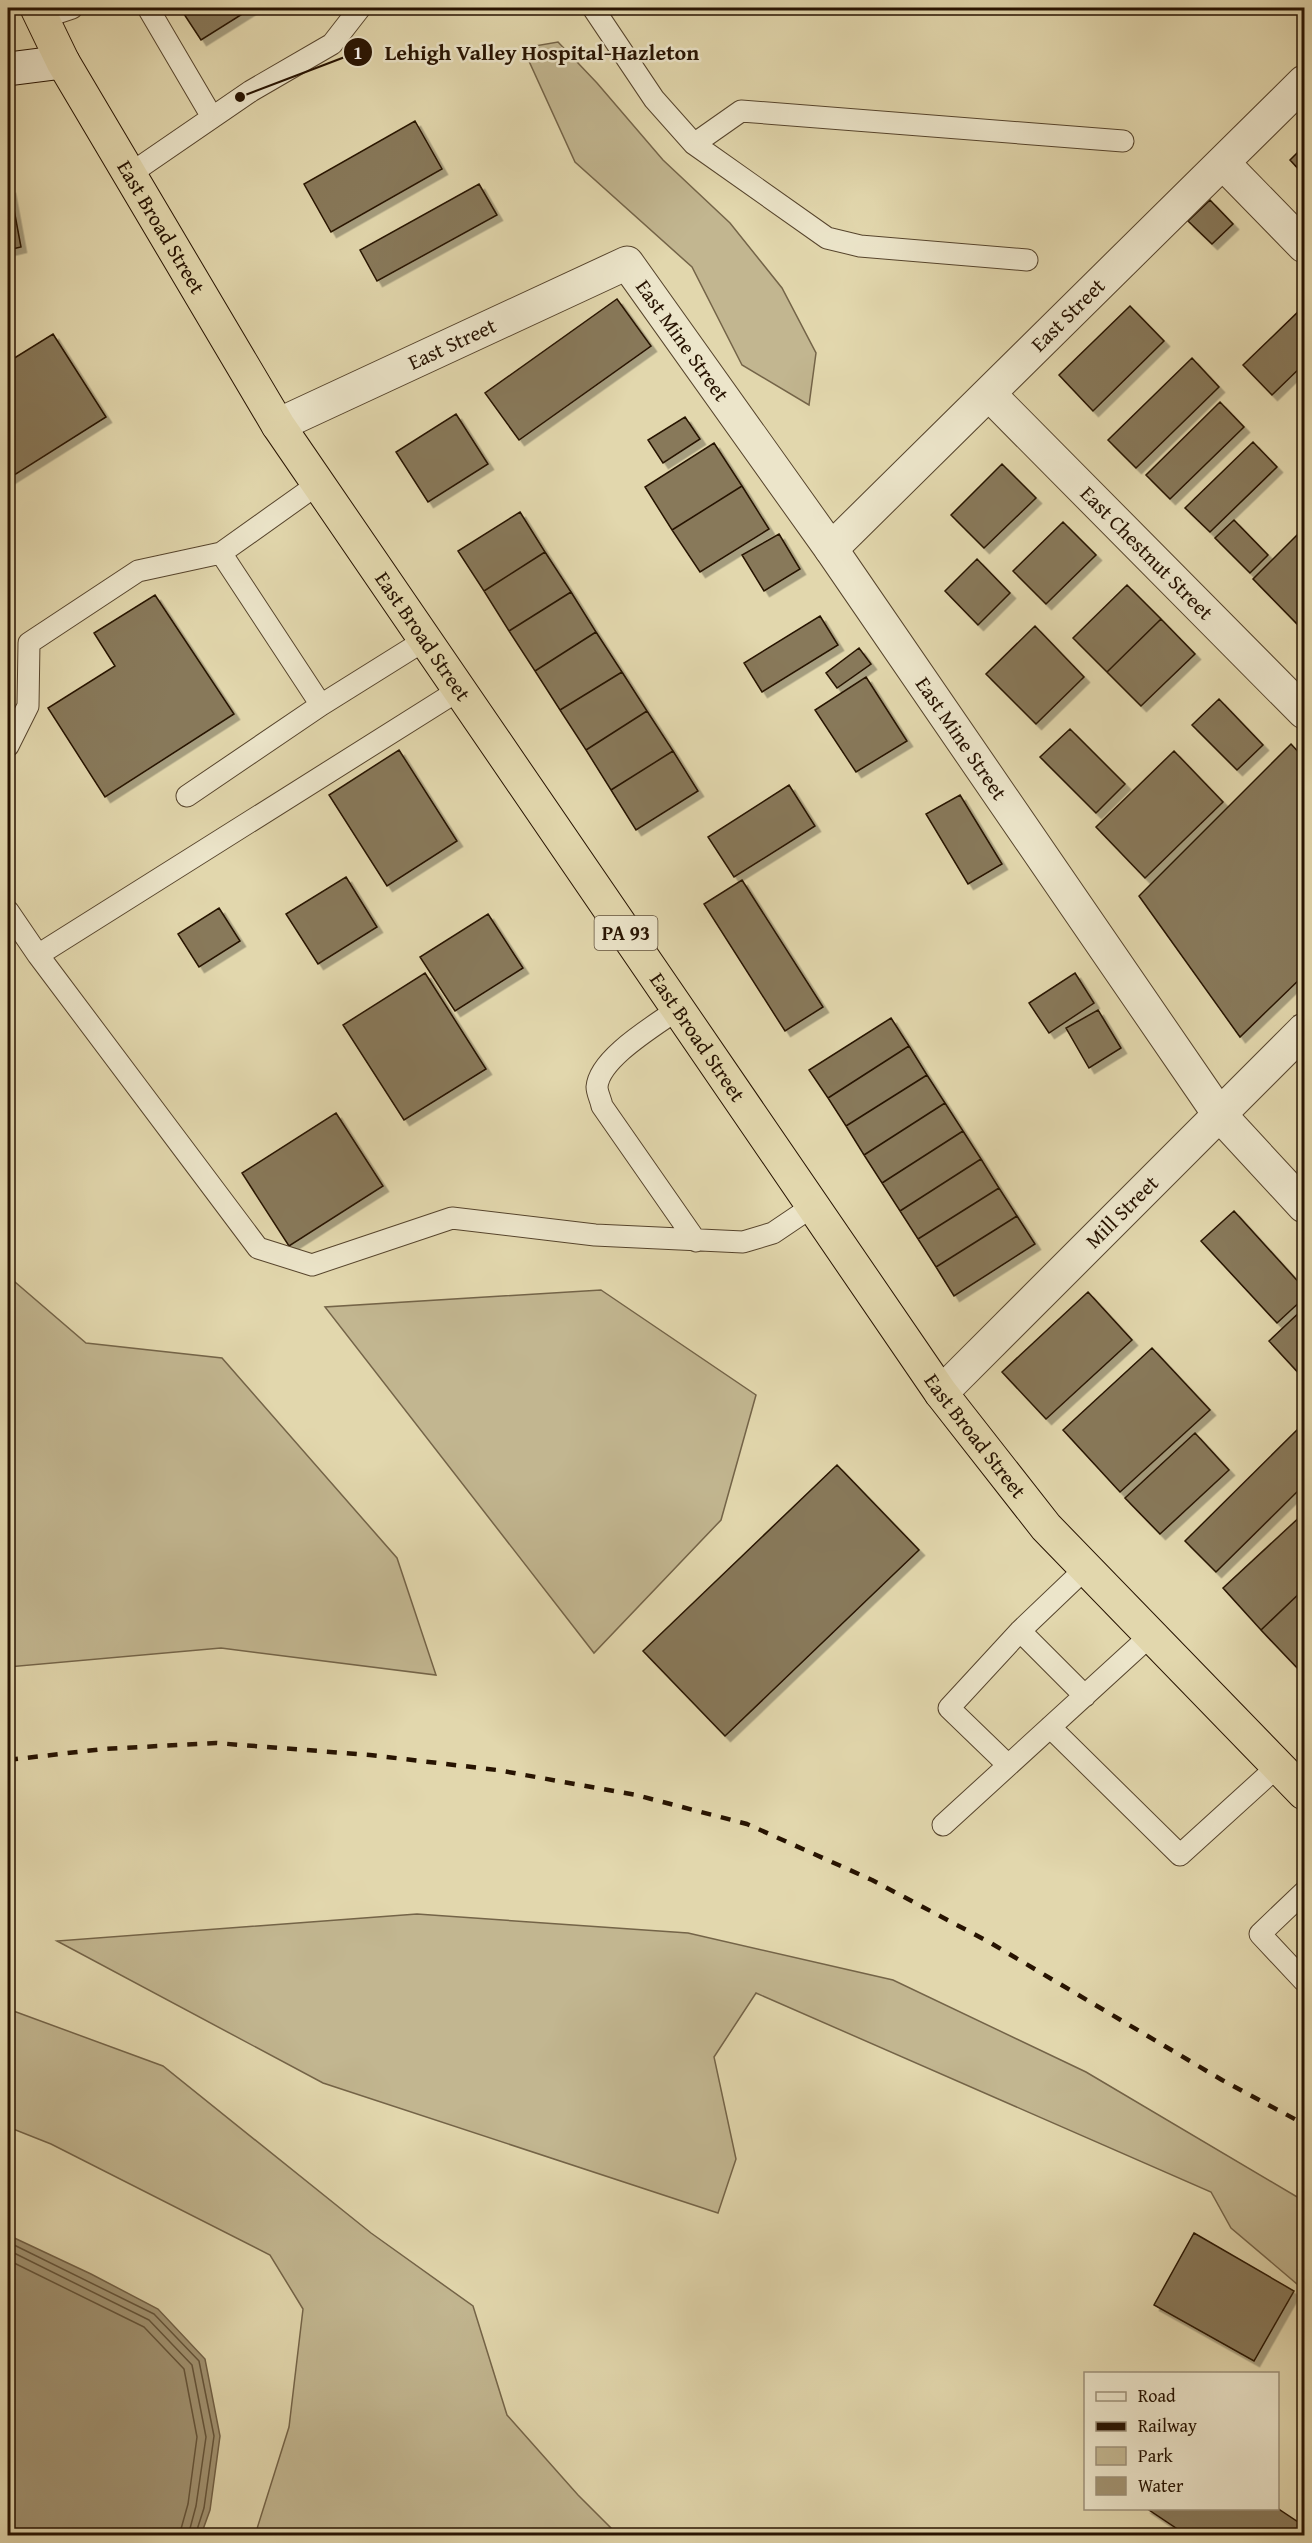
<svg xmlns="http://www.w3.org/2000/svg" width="1312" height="2543" viewBox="0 0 1312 2543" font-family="'Gentium Book Plus',serif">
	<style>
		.green { fill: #c2b690; stroke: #746448; stroke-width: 1.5 }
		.water { fill: #a29473; stroke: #716045; stroke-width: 1.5 }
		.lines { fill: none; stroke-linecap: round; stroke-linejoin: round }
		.shore { stroke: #64543a; stroke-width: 1.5 }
		.building { fill: #88795a; stroke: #271301; stroke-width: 1.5; filter: url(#shadow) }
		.lane-casing { stroke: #56442c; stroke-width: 23 }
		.street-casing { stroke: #56442c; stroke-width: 35 }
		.secondary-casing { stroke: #271301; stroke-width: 35 }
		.highway-casing { stroke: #271301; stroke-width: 35 }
		.lane { stroke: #ece5ca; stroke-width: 21 }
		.street { stroke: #ece5ca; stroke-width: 33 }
		.secondary { stroke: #ece5ca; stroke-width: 33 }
		.highway { stroke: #e2d7ad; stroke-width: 33 }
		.rail { stroke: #271301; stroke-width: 4.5; stroke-dasharray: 10 10; stroke-linecap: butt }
		.labels { text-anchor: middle; stroke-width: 5; stroke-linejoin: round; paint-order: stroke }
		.shield { fill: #ece5ca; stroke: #62523d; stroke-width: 1.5 }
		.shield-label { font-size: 20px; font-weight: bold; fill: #271301 }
		.street-label { font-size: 21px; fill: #271301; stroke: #ece5ca }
		.leader { fill: none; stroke: #271301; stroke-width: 2 }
		.callout-dot { fill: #271301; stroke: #ece5ca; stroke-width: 2 }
		.mark-label { font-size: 18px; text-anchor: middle; font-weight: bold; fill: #fff }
		.callout-label { font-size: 22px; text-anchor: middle; font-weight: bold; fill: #271301; stroke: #ece5ca; stroke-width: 5; stroke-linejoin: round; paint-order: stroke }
	</style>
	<defs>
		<filter id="shadow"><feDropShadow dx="5.5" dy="5.5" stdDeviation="0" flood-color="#0004"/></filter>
	</defs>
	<rect width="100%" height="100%" fill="#e2d7ad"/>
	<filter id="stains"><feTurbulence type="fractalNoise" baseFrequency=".00333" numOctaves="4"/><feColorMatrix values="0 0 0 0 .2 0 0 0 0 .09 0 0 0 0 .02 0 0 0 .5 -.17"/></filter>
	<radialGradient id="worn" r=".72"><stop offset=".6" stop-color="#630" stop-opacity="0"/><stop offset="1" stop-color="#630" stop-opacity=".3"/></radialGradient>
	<path class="green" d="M558,42L597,83L663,160L730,223L782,288L816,353L809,405L742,365L692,267L575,162L523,48Z
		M8,1276L86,1343L222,1358L397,1558L436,1675L221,1648L8,1667Z
		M601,1290L756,1395L721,1520L594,1653L325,1307Z
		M417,1914L688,1933L893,1980L1086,2072L1304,2201V2290L1231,2228L1211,2192L756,1993L714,2057L736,2159L718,2213L323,2083L57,1941Z
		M8,2009L163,2066L371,2233L473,2306L507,2415L578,2495L618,2535H255L289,2427L303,2309L270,2255L51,2144L8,2127Z"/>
	<path class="water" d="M8,2235L91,2274L158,2309L205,2359L220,2436L210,2510L201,2535H8Z"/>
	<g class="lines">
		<path class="shore" d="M8,2242L154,2314L199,2361L214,2436L204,2508L195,2536
			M8,2250L149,2320L192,2365L206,2437L196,2506L188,2536
			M8,2260L144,2327L184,2369L197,2437L188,2504L179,2536"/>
	</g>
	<path class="building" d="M180,8H252L201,40Z
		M415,121L442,169L331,232L304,184Z
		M1304,146V175L1290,160Z
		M479,184L497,215L377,281L360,250Z
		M8,188H10L21,247L8,250Z
		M1210,200L1233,224L1212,244L1188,221Z
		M617,299L651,346L519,440L485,393Z
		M1130,306L1164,341L1093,411L1059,375Z
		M1301,309L1304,313V364L1272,395L1243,365Z
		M53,334L106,417L8,479V362Z
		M1192,358L1219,387L1136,468L1108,440Z
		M1220,402L1244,427L1170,499L1146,475Z
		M456,414L488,464L428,502L396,452Z
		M685,417L700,439L663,463L648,440Z
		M1253,442L1277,467L1210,532L1185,508Z
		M714,443L742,486L672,530L645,487Z
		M1002,464L1036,498L984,548L951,515Z
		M742,486L769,529L700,572L672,530Z
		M520,512L545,552L484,591L458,551Z
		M1234,520L1268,555L1250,573L1215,538Z
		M1063,522L1096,555L1046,604L1013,571Z
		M1304,528V622L1300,627L1253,579Z
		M779,534L800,569L764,591L742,555Z
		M545,552L571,592L509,631L484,591Z
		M977,559L1010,593L978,625L945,591Z
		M1127,585L1161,619L1107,672L1073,638Z
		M571,592L596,632L535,671L509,631Z
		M155,595L234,714L105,797L48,708L115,666L94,633Z
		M820,616L838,645L762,692L744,663Z
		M1161,619L1195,654L1141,706L1107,672Z
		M1035,626L1084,677L1036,724L986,674Z
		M596,632L622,672L560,710L535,671Z
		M859,648L871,664L837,688L826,673Z
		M622,672L647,711L586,750L560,710Z
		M866,677L907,741L856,772L815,710Z
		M1219,699L1263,745L1237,770L1192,725Z
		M647,711L673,751L611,790L586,750Z
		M1070,729L1125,784L1096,813L1040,757Z
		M1291,744L1304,758V975L1240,1037L1139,896Z
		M399,750L457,841L387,886L329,795Z
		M673,751L698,791L636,830L611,790Z
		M1174,751L1223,802L1145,878L1096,827Z
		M789,785L815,826L734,877L708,837Z
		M960,795L1002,864L968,884L926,814Z
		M346,877L377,927L318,964L286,914Z
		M742,880L823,1007L785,1031L704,904Z
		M219,908L240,941L199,967L178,934Z
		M488,914L523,968L455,1011L420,957Z
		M425,973L486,1069L404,1120L343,1025Z
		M1075,973L1094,1003L1049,1033L1029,1003Z
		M1098,1010L1121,1048L1089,1068L1066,1028Z
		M891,1018L909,1046L828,1098L809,1070Z
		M909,1046L927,1075L846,1126L828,1098Z
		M927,1075L945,1103L864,1155L846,1126Z
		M945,1103L963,1131L882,1183L864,1155Z
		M336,1113L383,1186L289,1246L242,1173Z
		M963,1131L981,1159L900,1211L882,1183Z
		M981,1159L999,1188L918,1239L900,1211Z
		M999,1188L1017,1216L936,1267L918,1239Z
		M1234,1211L1304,1288V1298L1277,1323L1201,1241Z
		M1017,1216L1035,1244L954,1296L936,1267Z
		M1088,1292L1132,1340L1046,1419L1002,1372Z
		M1304,1308V1379L1269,1341Z
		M1152,1348L1210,1410L1120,1492L1063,1430Z
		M1304,1423V1485L1216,1572L1185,1541Z
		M1195,1433L1229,1470L1160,1534L1125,1498Z
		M837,1465L919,1550L725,1736L643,1651Z
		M1304,1513V1589L1261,1630L1223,1588Z
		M1304,1589V1667L1300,1671L1261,1630Z
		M1194,2233L1294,2291L1254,2361L1154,2305Z
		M1146,2508H1277L1304,2526V2536H1188Z"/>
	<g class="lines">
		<g class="lane-casing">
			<path id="lane" d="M148,8L212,117
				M593,8L654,99L694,144L827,238L860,246L1027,260
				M42,18L72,8
				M694,144L741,111L1123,141
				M130,174L251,91L332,44L360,8
				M318,484L221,553L321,705
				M8,746L28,706L29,643L138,571L221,553
				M187,796L321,705L425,640
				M8,911L38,955L258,1248L312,1265L452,1218L595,1235L743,1242L773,1233L813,1206
				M38,955L459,690
				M678,1009C656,1025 599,1058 597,1087C597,1093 601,1100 602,1106L696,1241
				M1085,1696L1020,1631L1086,1568
				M1050,1727L1180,1855L1278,1766
				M1008,1765L949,1708L1020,1631
				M943,1825L1151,1635
				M1304,1892L1260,1934L1304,1981"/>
		</g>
		<g class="street-casing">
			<g id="street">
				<path d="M1223,163L1304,246"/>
				<path id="s1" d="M989,394L1304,712"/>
				<path id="s2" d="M278,425L627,263L831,549L1219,1114L1304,1206"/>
				<path id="s3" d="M831,549L1304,82"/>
				<path id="s4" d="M941,1393L1304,1030"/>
			</g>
		</g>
		<g class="secondary-casing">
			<path id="secondary" d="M8,69L63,62"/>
		</g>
		<g class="highway-casing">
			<g id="highway">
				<path id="s5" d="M37,8L63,62L278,425L941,1393L1046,1527L1304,1793"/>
			</g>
		</g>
		<use href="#lane" class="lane"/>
		<use href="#street" class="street"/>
		<use href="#secondary" class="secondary"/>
		<use href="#highway" class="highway"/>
		<path class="rail" d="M8,1760L103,1749L216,1743L370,1755L497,1770L636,1795L747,1824L872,1880L989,1942L1222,2080L1304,2124"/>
	</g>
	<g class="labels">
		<rect class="shield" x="594.5" y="916" width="63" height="34" rx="4.5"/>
		<g class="shield-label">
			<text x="626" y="940">PA 93</text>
		</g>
		<g class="street-label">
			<text dy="7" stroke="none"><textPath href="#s5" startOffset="252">East Broad Street</textPath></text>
			<text dy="7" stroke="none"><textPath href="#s3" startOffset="333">East Street</textPath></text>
			<text dy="7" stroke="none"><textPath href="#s2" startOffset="480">East Mine Street</textPath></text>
			<text dy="7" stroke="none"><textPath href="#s2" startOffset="192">East Street</textPath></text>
			<text dy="7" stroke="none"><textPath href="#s1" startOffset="224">East Chestnut Street</textPath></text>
			<text dy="7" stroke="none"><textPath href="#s5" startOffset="738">East Broad Street</textPath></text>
			<text dy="7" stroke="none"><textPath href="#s2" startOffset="966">East Mine Street</textPath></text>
			<text dy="7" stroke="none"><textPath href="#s5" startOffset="1224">East Broad Street</textPath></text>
			<text dy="7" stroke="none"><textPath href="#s4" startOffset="256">Mill Street</textPath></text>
			<text dy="7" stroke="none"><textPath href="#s5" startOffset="1710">East Broad Street</textPath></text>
		</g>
	</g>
	<path class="leader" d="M240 97L358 52"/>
	<g class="callout-dot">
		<circle cx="240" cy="97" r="6"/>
		<circle cx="358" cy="52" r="15"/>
	</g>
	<g class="mark-label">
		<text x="358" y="59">1</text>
	</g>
	<g class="callout-label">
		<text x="542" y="60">Lehigh Valley Hospital-Hazleton</text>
	</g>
	<rect width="1312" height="2543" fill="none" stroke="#e2d7ad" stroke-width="30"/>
	<rect x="9" y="9" width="1294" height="2525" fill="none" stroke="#271301" stroke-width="3"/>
	<rect x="15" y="15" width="1282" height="2513" fill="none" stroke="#271301" stroke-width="1.5"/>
	<rect x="1084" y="2372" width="195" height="138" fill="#ece5ca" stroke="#9d917a" stroke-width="1.5"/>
	<rect x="1096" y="2392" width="30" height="9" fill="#ece5ca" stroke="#9d917a" stroke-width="1.5"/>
	<text x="1138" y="2402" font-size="18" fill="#271301">Road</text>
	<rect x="1096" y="2422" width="30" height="9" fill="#271301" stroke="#9d917a" stroke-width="1.5"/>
	<text x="1138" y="2432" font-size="18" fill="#271301">Railway</text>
	<rect x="1096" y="2447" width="30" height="18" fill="#c2b690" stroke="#9d917a" stroke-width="1.5"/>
	<text x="1138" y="2462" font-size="18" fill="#271301">Park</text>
	<rect x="1096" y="2477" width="30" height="18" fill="#a29473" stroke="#9d917a" stroke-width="1.5"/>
	<text x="1138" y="2492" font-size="18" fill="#271301">Water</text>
	<rect width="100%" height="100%" filter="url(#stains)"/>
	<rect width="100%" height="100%" fill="url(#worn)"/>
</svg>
